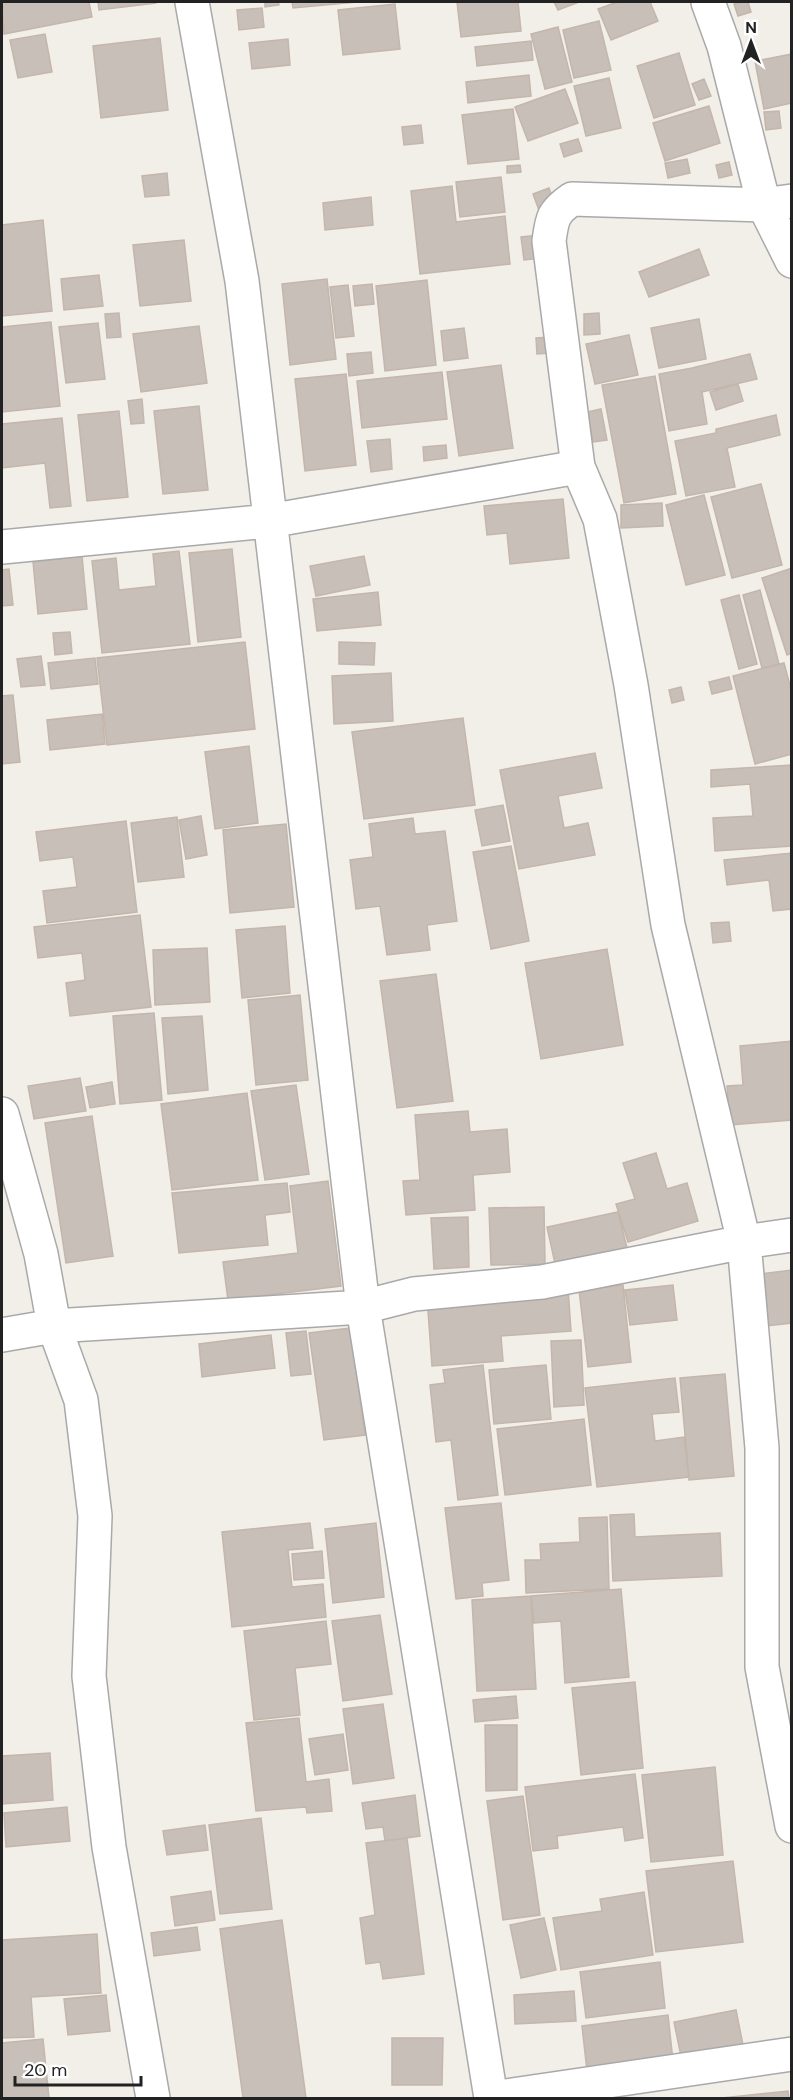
<svg xmlns="http://www.w3.org/2000/svg" width="793" height="2100" viewBox="0 0 793 2100" font-family="'DM Sans',sans-serif">
	<style>
		.building { fill: #c7bfb8; stroke: #c4b6ab; stroke-width: 1.5 }
		.lines { fill: none; stroke-linecap: round; stroke-linejoin: round }
		.minor-casing { stroke: #a9a9a9; stroke-width: 36 }
		.minor { stroke: #fff; stroke-width: 33 }
	</style>
	<rect width="100%" height="100%" fill="#f2efe9"/>
	<path class="building" d="M2,2H89L92,17L4,34Z
		M98,2H156V3L99,10Z
		M265,2H278L279,5L265,7Z
		M292,2H357L293,8Z
		M457,2H518L521,31L461,37Z
		M554,2H579L558,10Z
		M617,2H650L658,21L611,40L598,9Z
		M742,2H748L751,12L738,16L734,4Z
		M395,4L400,49L343,55L338,10Z
		M262,8L264,27L239,30L237,10Z
		M599,21L611,70L574,78L563,30Z
		M558,27L572,82L545,89L531,34Z
		M45,34L52,72L18,78L10,40Z
		M160,38L168,110L101,118L93,46Z
		M288,39L290,65L252,69L249,43Z
		M531,41L533,60L477,66L475,47Z
		M679,53L695,105L654,118L637,66Z
		M792,54V103L764,109L755,61Z
		M529,75L531,96L468,103L466,82Z
		M609,78L621,128L586,136L574,86Z
		M704,79L711,96L699,100L692,84Z
		M565,89L578,123L528,141L515,107Z
		M709,106L720,143L665,161L653,123Z
		M513,109L519,159L468,164L462,115Z
		M779,111L781,128L766,130L764,112Z
		M421,125L423,143L404,145L402,127Z
		M578,139L582,151L564,157L560,144Z
		M687,159L690,173L668,178L665,163Z
		M729,162L732,175L719,178L716,165Z
		M520,165L521,172L507,173V166Z
		M167,173L169,195L145,197L142,176Z
		M501,177L505,212L460,217L456,182Z
		M452,186L456,222L505,216L510,264L420,274L411,191Z
		M549,188L556,208L540,213L533,194Z
		M371,197L373,225L325,230L323,203Z
		M43,220L52,311L2,316V225Z
		M540,235L542,258L524,260L521,237Z
		M184,240L191,301L140,306L133,245Z
		M699,249L709,275L649,297L639,272Z
		M99,275L103,306L64,310L61,279Z
		M327,279L336,359L290,365L282,284Z
		M427,280L436,365L385,371L376,286Z
		M372,284L374,304L355,306L353,286Z
		M348,285L354,336L336,338L330,287Z
		M119,313L121,337L107,338L105,314Z
		M599,313L600,334L584,335V314Z
		M699,319L706,359L659,368L651,328Z
		M51,322L60,406L2,412V327Z
		M98,323L105,379L66,383L59,327Z
		M199,326L207,383L141,392L133,334Z
		M464,328L468,358L444,361L441,331Z
		M629,335L638,375L595,384L586,344Z
		M549,337L550,353L537,354L536,338Z
		M371,352L373,373L349,376L347,354Z
		M750,354L757,379L702,392L707,424L669,431L659,374L692,368Z
		M501,365L513,448L459,456L447,372Z
		M442,372L447,419L362,428L357,381Z
		M346,374L356,465L305,471L295,379Z
		M655,376L676,494L624,503L602,385Z
		M738,384L743,401L716,410L710,392Z
		M142,399L144,423L131,424L128,401Z
		M199,406L208,490L163,494L154,411Z
		M601,409L607,440L593,442L587,412Z
		M119,411L128,497L87,501L78,415Z
		M776,415L780,435L727,448L735,487L686,496L675,441L716,433V429Z
		M62,418L71,506L50,508L45,463L2,468V424Z
		M390,439L392,469L371,472L367,441Z
		M446,445L447,458L424,461L423,447Z
		M761,484L782,565L732,578L711,497Z
		M704,495L725,575L686,585L666,505Z
		M563,499L569,558L510,564L507,533L487,535L484,506Z
		M662,503L663,526L621,528V505Z
		M232,549L241,637L198,642L189,553Z
		M179,551L190,644L102,653L92,561L116,558L119,590L156,586L153,554Z
		M82,556L87,609L38,614L33,562Z
		M364,556L370,585L316,596L310,566Z
		M792,568V653L787,655L762,578Z
		M9,569L13,605L2,606V570Z
		M760,590L779,664L762,668L743,595Z
		M378,592L381,625L317,631L313,599Z
		M739,595L757,664L739,669L721,600Z
		M70,632L72,653L55,655L53,633Z
		M245,642L255,729L107,745L97,658Z
		M339,642L375,643L374,665L339,664Z
		M41,656L45,685L21,687L17,659Z
		M95,658L98,684L51,689L48,663Z
		M784,663L792,693V754L755,764L733,676Z
		M391,673L393,721L334,724L332,676Z
		M729,677L732,689L712,694L709,682Z
		M681,687L684,700L672,703L669,690Z
		M13,695L20,762L2,764V696Z
		M102,714L105,744L50,750L47,720Z
		M463,718L475,805L364,819L352,732Z
		M249,746L258,823L215,829L205,752Z
		M595,753L602,788L558,796L564,828L588,823L595,855L519,869L500,770Z
		M792,765V846L715,851L713,818L753,816L750,784L711,787V770Z
		M503,805L510,841L482,846L475,810Z
		M201,816L207,855L186,859L179,820Z
		M177,817L184,877L138,882L131,823Z
		M413,818L415,834L445,831L457,921L427,925L430,950L387,955L380,906L356,909L350,860L373,857L369,824Z
		M126,821L137,912L47,923L43,891L77,887L73,857L40,861L36,832Z
		M286,824L294,907L230,913L223,830Z
		M511,846L529,941L491,949L473,852Z
		M792,853V909L773,911L769,880L727,885L724,860Z
		M140,915L151,1007L70,1016L66,983L85,980L82,953L38,958L34,927Z
		M729,922L731,941L713,943L711,923Z
		M285,926L290,993L242,998L236,930Z
		M207,948L210,1002L155,1005L153,950Z
		M607,949L623,1045L541,1059L525,963Z
		M436,974L453,1101L397,1108L380,981Z
		M300,995L308,1080L256,1085L248,1000Z
		M154,1013L162,1100L120,1104L113,1016Z
		M202,1016L208,1090L168,1094L162,1018Z
		M792,1041V1120L730,1125L727,1086L743,1085L740,1046Z
		M80,1078L86,1111L34,1119L28,1086Z
		M112,1082L115,1104L90,1108L86,1087Z
		M296,1085L309,1174L265,1180L251,1091Z
		M247,1093L258,1180L172,1190L161,1104Z
		M468,1111L470,1132L507,1129L510,1172L473,1175L475,1210L406,1215L403,1181L420,1180L415,1115Z
		M92,1116L113,1256L66,1263L45,1123Z
		M656,1153L667,1189L687,1183L698,1221L628,1242L616,1204L635,1199L623,1163Z
		M328,1181L341,1286L228,1300L223,1262L298,1253L290,1186Z
		M287,1183L290,1212L265,1215L268,1245L179,1253L172,1193Z
		M544,1207L545,1264L491,1265L489,1208Z
		M618,1212L628,1252L556,1268L547,1227Z
		M468,1217L469,1267L434,1269L431,1218Z
		M792,1270V1323L766,1326L760,1274Z
		M623,1285L631,1362L588,1367L579,1290Z
		M673,1285L677,1320L630,1325L625,1290Z
		M568,1287L571,1331L501,1336L503,1361L432,1366L427,1297Z
		M350,1328L365,1435L324,1440L309,1333Z
		M306,1331L311,1374L291,1376L286,1333Z
		M271,1335L275,1368L202,1377L199,1344Z
		M581,1340L584,1405L554,1407L551,1341Z
		M483,1365L498,1495L458,1500L451,1440L436,1442L430,1385L445,1383L443,1370Z
		M546,1365L551,1419L494,1424L489,1370Z
		M725,1374L734,1476L689,1480L680,1378Z
		M675,1378L679,1412L652,1414L655,1441L684,1437L689,1477L597,1487L585,1388Z
		M584,1419L591,1485L505,1495L497,1429Z
		M501,1503L509,1580L482,1583L483,1596L456,1599L445,1508Z
		M634,1514L635,1537L720,1533L722,1576L613,1581L610,1515Z
		M607,1517L609,1589L526,1593L525,1560H541L540,1544L580,1542L579,1518Z
		M310,1523L313,1548L288,1550L292,1587L323,1584L326,1617L232,1627L222,1532Z
		M376,1523L384,1597L333,1603L325,1529Z
		M322,1551L324,1578L294,1580L292,1554Z
		M621,1589L629,1677L565,1683L561,1621L534,1623L531,1596Z
		M531,1596L536,1689L477,1691L472,1600Z
		M380,1615L392,1694L343,1701L332,1621Z
		M326,1621L331,1664L295,1668L300,1715L254,1720L244,1631Z
		M635,1682L643,1768L581,1775L572,1688Z
		M516,1696L518,1718L475,1722L473,1700Z
		M383,1704L394,1778L353,1784L343,1709Z
		M299,1718L306,1782L329,1779L332,1811L307,1813L306,1807L256,1811L246,1723Z
		M485,1725H517V1790L486,1791Z
		M343,1734L348,1770L315,1775L309,1739Z
		M50,1753L53,1800L2,1804V1756Z
		M715,1767L723,1855L651,1862L642,1775Z
		M635,1774L643,1838L625,1841L623,1827L557,1836L558,1848L533,1851L525,1787Z
		M415,1795L420,1836L385,1841L383,1827L366,1829L362,1803Z
		M523,1796L540,1915L503,1920L487,1801Z
		M67,1807L70,1841L6,1847L4,1813Z
		M261,1818L272,1909L220,1914L209,1825Z
		M205,1825L208,1850L167,1855L163,1831Z
		M407,1838L424,1974L383,1979L380,1962L366,1964L360,1918L375,1915L366,1843Z
		M733,1861L743,1942L656,1952L646,1871Z
		M211,1891L215,1920L175,1926L171,1897Z
		M644,1892L653,1955L561,1970L553,1918L602,1911L600,1899Z
		M544,1918L556,1970L521,1978L510,1925Z
		M282,1920L306,2098H243L220,1929Z
		M197,1927L200,1950L154,1956L151,1933Z
		M97,1934L101,1993L31,1997L34,2037L2,2038V1940Z
		M660,1962L665,2008L586,2018L580,1972Z
		M574,1991L576,2021L515,2024L514,1995Z
		M106,1995L110,2031L68,2035L64,1999Z
		M736,2010L745,2055L683,2066L674,2022Z
		M668,2015L674,2070L588,2080L582,2026Z
		M392,2038H443L442,2085H392Z
		M43,2039L49,2098H2V2043Z
		M788,2091L789,2098H722Z"/>
	<g class="lines">
		<g class="minor-casing">
			<path id="minor" d="M192,2L242,281L363,1307L491,2098
				M708,2L724,46L764,205L792,261
				M792,201L764,205L572,199C553,212 552,218 549,241L578,467L600,519L631,685L668,925L744,1242L762,1448V1667L792,1826
				M2,547L269,521L578,467
				M2,1114L41,1254L54,1326L81,1400L95,1516L89,1676L109,1847L153,2098
				M2,1335L54,1326L363,1307L414,1294L542,1282L744,1242L792,1235
				M492,2098L792,2054"/>
		</g>
		<use href="#minor" class="minor"/>
	</g>
	<rect width="793" height="2100" fill="none" stroke="#222222" stroke-width="6"/>
	<g transform="translate(751 42)" stroke="#ffffff" stroke-width="4.5" paint-order="stroke">
	<path d="M0-4.5L10 22L0 15L-10 22Z" fill="#222222"/>
	<text y="-9" font-size="16" font-weight="bold" text-anchor="middle" fill="#222222">N</text>
	</g>
	<path d="M15 2076v9h126v-9" fill="none" stroke="#222222" stroke-width="3"/>
	<text x="24" y="2076" font-size="18" fill="#222222" stroke="#ffffff" stroke-width="4.5" paint-order="stroke">20 m</text>
</svg>
